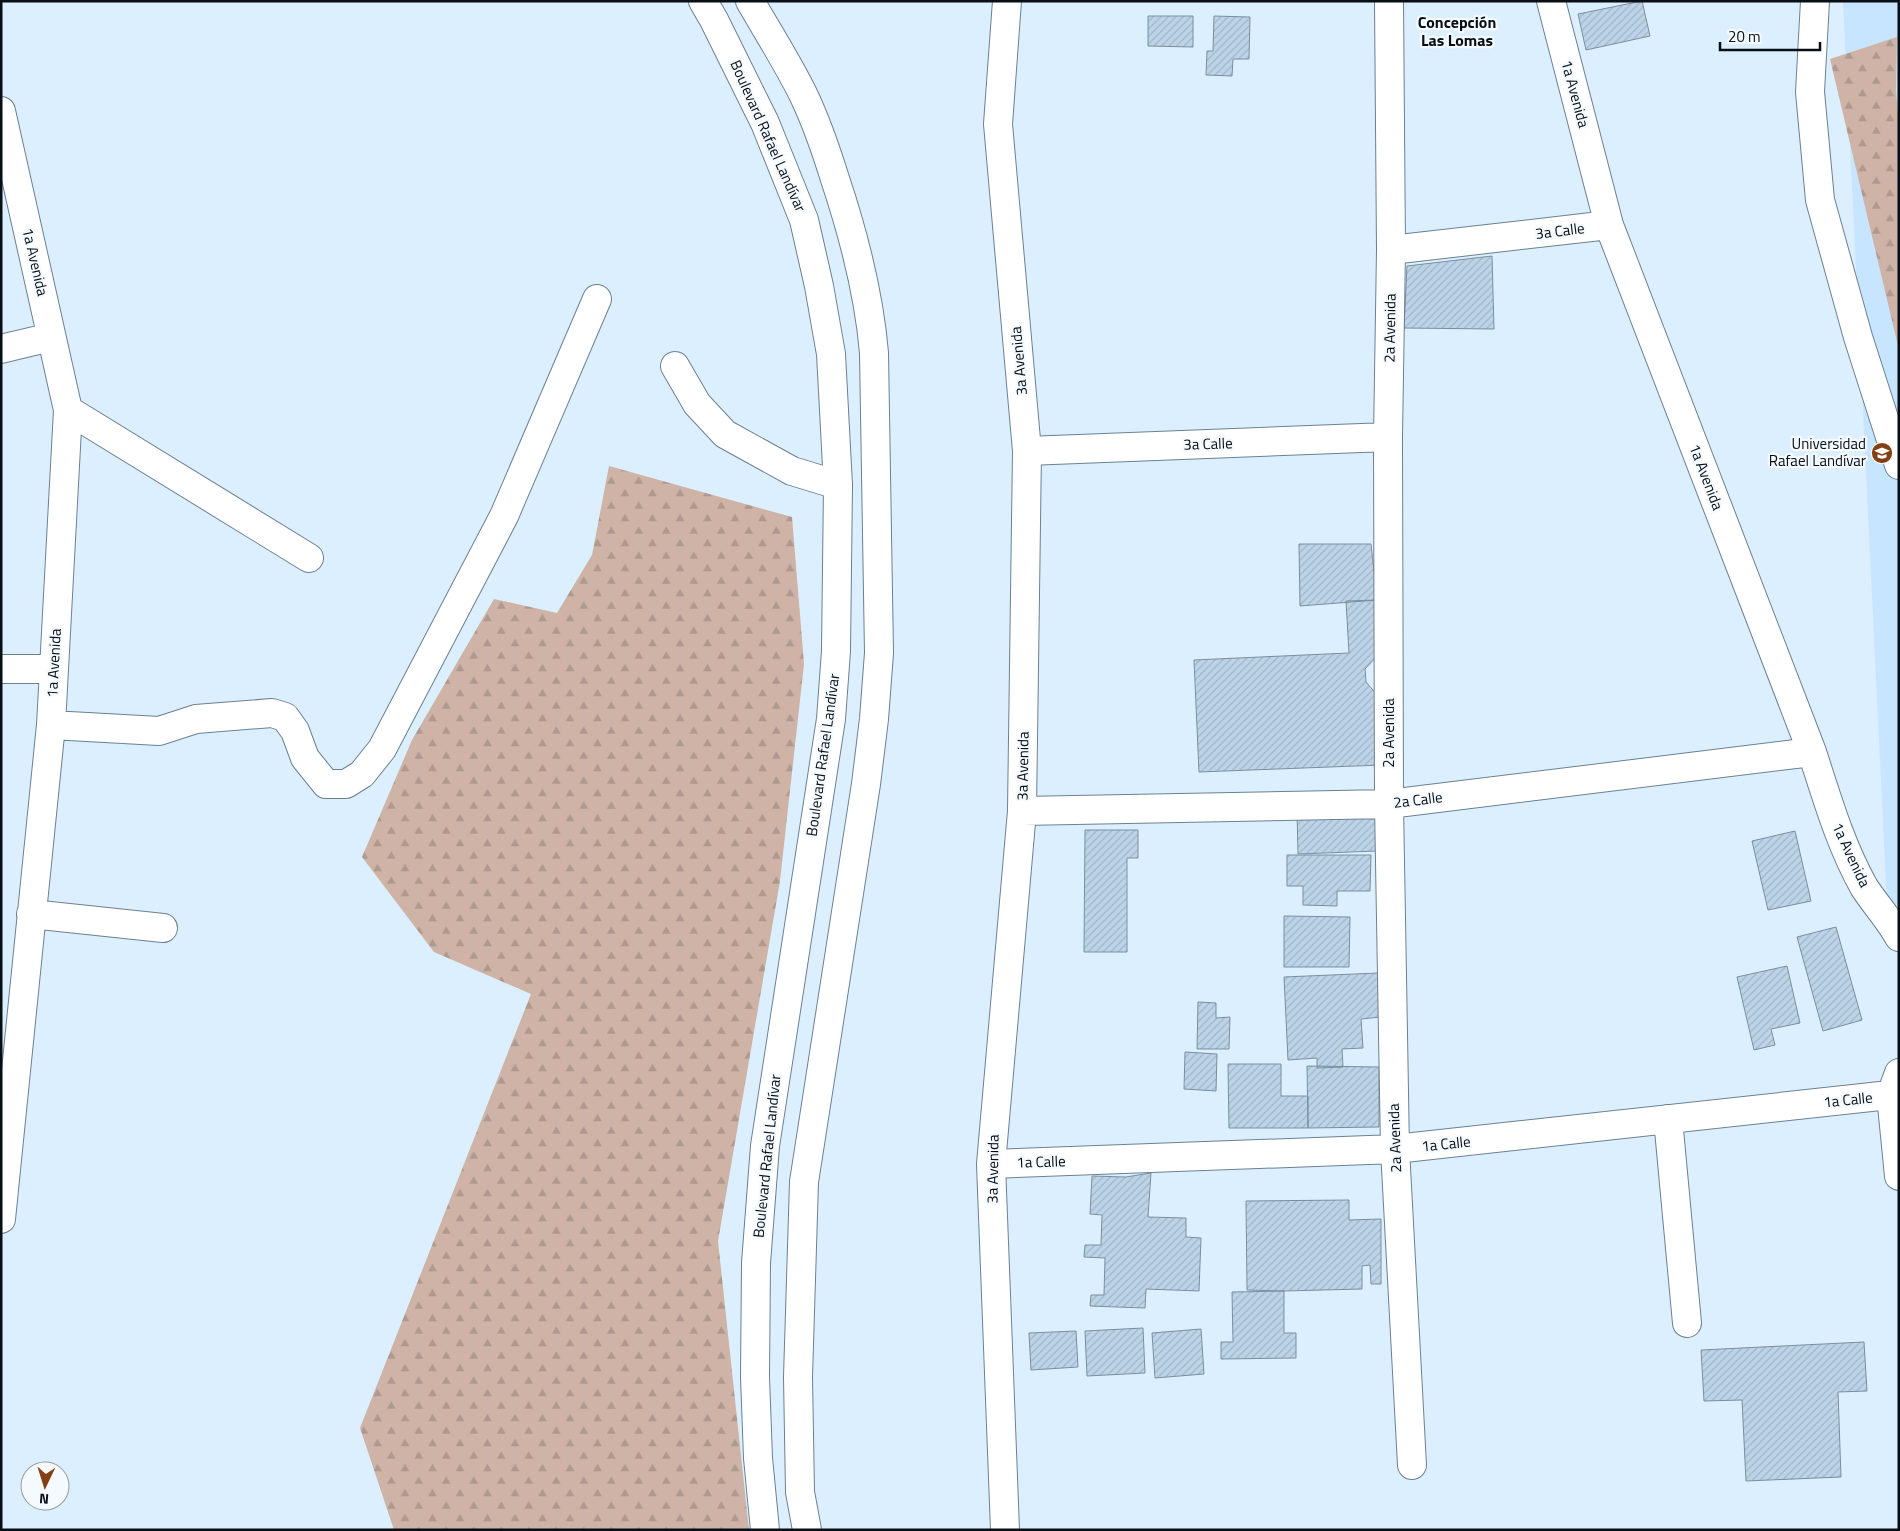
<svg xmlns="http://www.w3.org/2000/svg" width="1900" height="1531" viewBox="0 0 1900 1531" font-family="'Titillium Web',sans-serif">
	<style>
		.built { fill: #c7e5fe }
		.forest { fill: url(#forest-firs) }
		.building { fill: url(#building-hatch); stroke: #798fa1 }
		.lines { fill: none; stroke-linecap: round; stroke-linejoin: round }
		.minor-casing { stroke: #6b8092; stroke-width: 30 }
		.major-casing { stroke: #6b8092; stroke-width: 30 }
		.minor { stroke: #fff; stroke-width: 28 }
		.major { stroke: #fff; stroke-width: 28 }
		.labels { text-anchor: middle; stroke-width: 4.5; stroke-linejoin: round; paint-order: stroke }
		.street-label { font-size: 15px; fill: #070e15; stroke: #f5fafe }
		.poi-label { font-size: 15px; fill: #070e15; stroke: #f5fafe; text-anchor: end }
		.neighbourhood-label { font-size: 16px; font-weight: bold; fill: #070e15; stroke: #f5fafe }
	</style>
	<defs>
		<pattern id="forest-firs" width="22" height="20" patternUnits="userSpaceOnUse" patternTransform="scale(1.25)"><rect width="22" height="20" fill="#ceb3a6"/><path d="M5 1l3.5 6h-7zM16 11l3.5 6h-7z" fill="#af998e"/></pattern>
		<pattern id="building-hatch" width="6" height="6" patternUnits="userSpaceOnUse" patternTransform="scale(1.25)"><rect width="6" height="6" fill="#bdd4e8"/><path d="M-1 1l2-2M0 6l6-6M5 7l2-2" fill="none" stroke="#a1b5c6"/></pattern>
	</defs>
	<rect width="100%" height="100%" fill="#dceffe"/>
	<path class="built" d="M1843,1H1899V905L1887,904Z"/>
	<path class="forest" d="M1897,37L1896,91L1899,125V350L1830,59Z
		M609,466L792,517L804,664L780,881L718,1241L749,1530H394L360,1428L531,994L434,952L362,857L412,740L494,599L557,613L592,555Z"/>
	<path class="building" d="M1642,1L1650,36L1586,50L1578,14Z
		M1148,16H1193V47L1148,46Z
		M1214,16L1250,17L1249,59H1233L1232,76L1206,75L1207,51H1213Z
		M1492,256L1494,329L1404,328L1407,266Z
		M1299,544H1371L1377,600L1300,606Z
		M1377,600L1379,654L1365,669L1366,682L1378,696L1382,765L1199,772L1194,660L1349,653L1346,601Z
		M1375,808L1377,851L1298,854L1297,811Z
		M1085,830H1138V858H1127V952H1084Z
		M1795,831L1811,901L1768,910L1752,841Z
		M1287,855H1371L1370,891H1337V906L1303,905V886H1287Z
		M1284,916L1350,917L1349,967H1284Z
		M1836,927L1862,1020L1823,1031L1797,937Z
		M1787,966L1800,1023L1771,1029L1775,1045L1754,1050L1737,977Z
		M1378,973L1381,1017L1361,1019L1363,1048L1342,1049L1343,1067L1317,1068V1058L1288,1060L1284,977Z
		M1198,1002L1216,1003V1018L1230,1017L1229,1049H1197Z
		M1185,1052L1217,1054L1216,1091L1184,1089Z
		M1228,1064H1281V1096H1308V1128H1229Z
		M1307,1066L1379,1067V1127L1308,1128Z
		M1151,1173L1148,1217L1186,1218V1237L1201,1238L1199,1291L1146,1289L1145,1308L1090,1306L1091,1295H1104L1105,1258L1084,1257L1085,1245H1101L1102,1215L1090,1214L1092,1176L1126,1177Z
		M1349,1200V1220L1381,1219V1284H1371L1370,1265L1362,1266V1289L1284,1291L1247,1290L1246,1201Z
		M1284,1291V1333H1296V1358L1221,1359V1342H1233L1232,1292Z
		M1143,1328L1145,1373L1087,1376L1085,1331Z
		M1201,1329L1204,1374L1155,1378L1152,1333Z
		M1076,1331L1078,1367L1031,1370L1029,1333Z
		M1864,1342L1867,1391L1838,1392L1841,1477L1746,1481L1742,1400L1704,1401L1701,1350Z"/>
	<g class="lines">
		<g class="minor-casing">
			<path id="minor" d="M1389,1L1391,250L1388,437L1389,804L1395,1149L1412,1465
				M1551,1L1609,225L1812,752C1827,798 1840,844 1864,887C1875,904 1889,919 1899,937
				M1815,1L1810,92L1820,200L1858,337L1899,465
				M1,111L68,410L51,725L1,1219
				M1391,250L1609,225
				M1,349L51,337
				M675,366L697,404L725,434L792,471L838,485
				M68,410L309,558
				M1027,451L1388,437
				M1,669H53
				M51,725L159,731L196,719L272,713L285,717L295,731L305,758L326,784H346L362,774L382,749L504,516L597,299
				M1022,811L1389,804L1812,752
				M31,914L163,928
				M1899,1073L1891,1095L1899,1176
				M1668,1119L1687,1323
				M991,1164L1395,1149L1899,1094
				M1005,1530L991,1164L1022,811L1027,451L998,124L1007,1"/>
		</g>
		<g class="major-casing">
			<path id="major" d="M703,1L714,20L765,123L804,220L819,286L831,354L838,485L836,651L831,719L765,1146L756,1263L755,1377L758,1458L765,1530
				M750,1C768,32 787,62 803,94C816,121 826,150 835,179C854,236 869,293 874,353L879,653L874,719L866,784L804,1182L798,1377L800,1492L807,1530"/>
		</g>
		<use href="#minor" class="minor"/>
		<use href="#major" class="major"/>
	</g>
	<defs>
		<g id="university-disc" transform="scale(1.125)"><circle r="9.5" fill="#844014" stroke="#f5fafe"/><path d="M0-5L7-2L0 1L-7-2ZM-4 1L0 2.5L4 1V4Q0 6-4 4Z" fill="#fff"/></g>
	</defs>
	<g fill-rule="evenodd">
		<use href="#university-disc" x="1882" y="453"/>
	</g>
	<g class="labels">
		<g class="street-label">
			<text transform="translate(1575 94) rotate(75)" y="5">1a Avenida</text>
			<text transform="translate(768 136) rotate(66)" y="5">Boulevard Rafael Landívar</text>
			<text transform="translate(1560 231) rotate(-7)" y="5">3a Calle</text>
			<text transform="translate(35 262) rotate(77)" y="5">1a Avenida</text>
			<text transform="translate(1390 328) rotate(-89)" y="5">2a Avenida</text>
			<text transform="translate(1019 361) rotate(-95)" y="5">3a Avenida</text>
			<text transform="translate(1208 444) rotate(-2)" y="5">3a Calle</text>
			<text transform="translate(1706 477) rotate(69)" y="5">1a Avenida</text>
			<text transform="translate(54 663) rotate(-87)" y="5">1a Avenida</text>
			<text transform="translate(1389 733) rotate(-90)" y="5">2a Avenida</text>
			<text transform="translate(823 755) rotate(-82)" y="5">Boulevard Rafael Landívar</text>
			<text transform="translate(1023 766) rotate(-89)" y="5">3a Avenida</text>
			<text transform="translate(1418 800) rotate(-7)" y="5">2a Calle</text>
			<text transform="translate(1851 855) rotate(65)" y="5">1a Avenida</text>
			<text transform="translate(1848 1100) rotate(-6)" y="5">1a Calle</text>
			<text transform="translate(1395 1138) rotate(-92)" y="5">2a Avenida</text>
			<text transform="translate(1446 1144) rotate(-6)" y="5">1a Calle</text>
			<text transform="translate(767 1156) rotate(-84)" y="5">Boulevard Rafael Landívar</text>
			<text transform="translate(1041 1162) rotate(-2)" y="5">1a Calle</text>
			<text transform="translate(993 1169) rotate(-89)" y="5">3a Avenida</text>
		</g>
		<g class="poi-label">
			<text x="1866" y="449">Universidad<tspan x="1866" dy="17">Rafael Landívar</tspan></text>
		</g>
		<g class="neighbourhood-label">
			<text x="1457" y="28">Concepción<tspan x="1457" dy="18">Las Lomas</tspan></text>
		</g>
	</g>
	<rect width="1900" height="1531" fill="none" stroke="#070e15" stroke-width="5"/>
	<g transform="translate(45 1486) rotate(184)"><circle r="24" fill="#f5fafe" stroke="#969ca1"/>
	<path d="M0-4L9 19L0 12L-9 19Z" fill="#844014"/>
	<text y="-8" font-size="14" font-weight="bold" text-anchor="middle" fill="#070e15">N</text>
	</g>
	<path d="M1720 42v8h100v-8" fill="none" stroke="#070e15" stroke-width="2.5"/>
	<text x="1728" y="42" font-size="15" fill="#070e15" stroke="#f5fafe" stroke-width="4" paint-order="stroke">20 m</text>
</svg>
